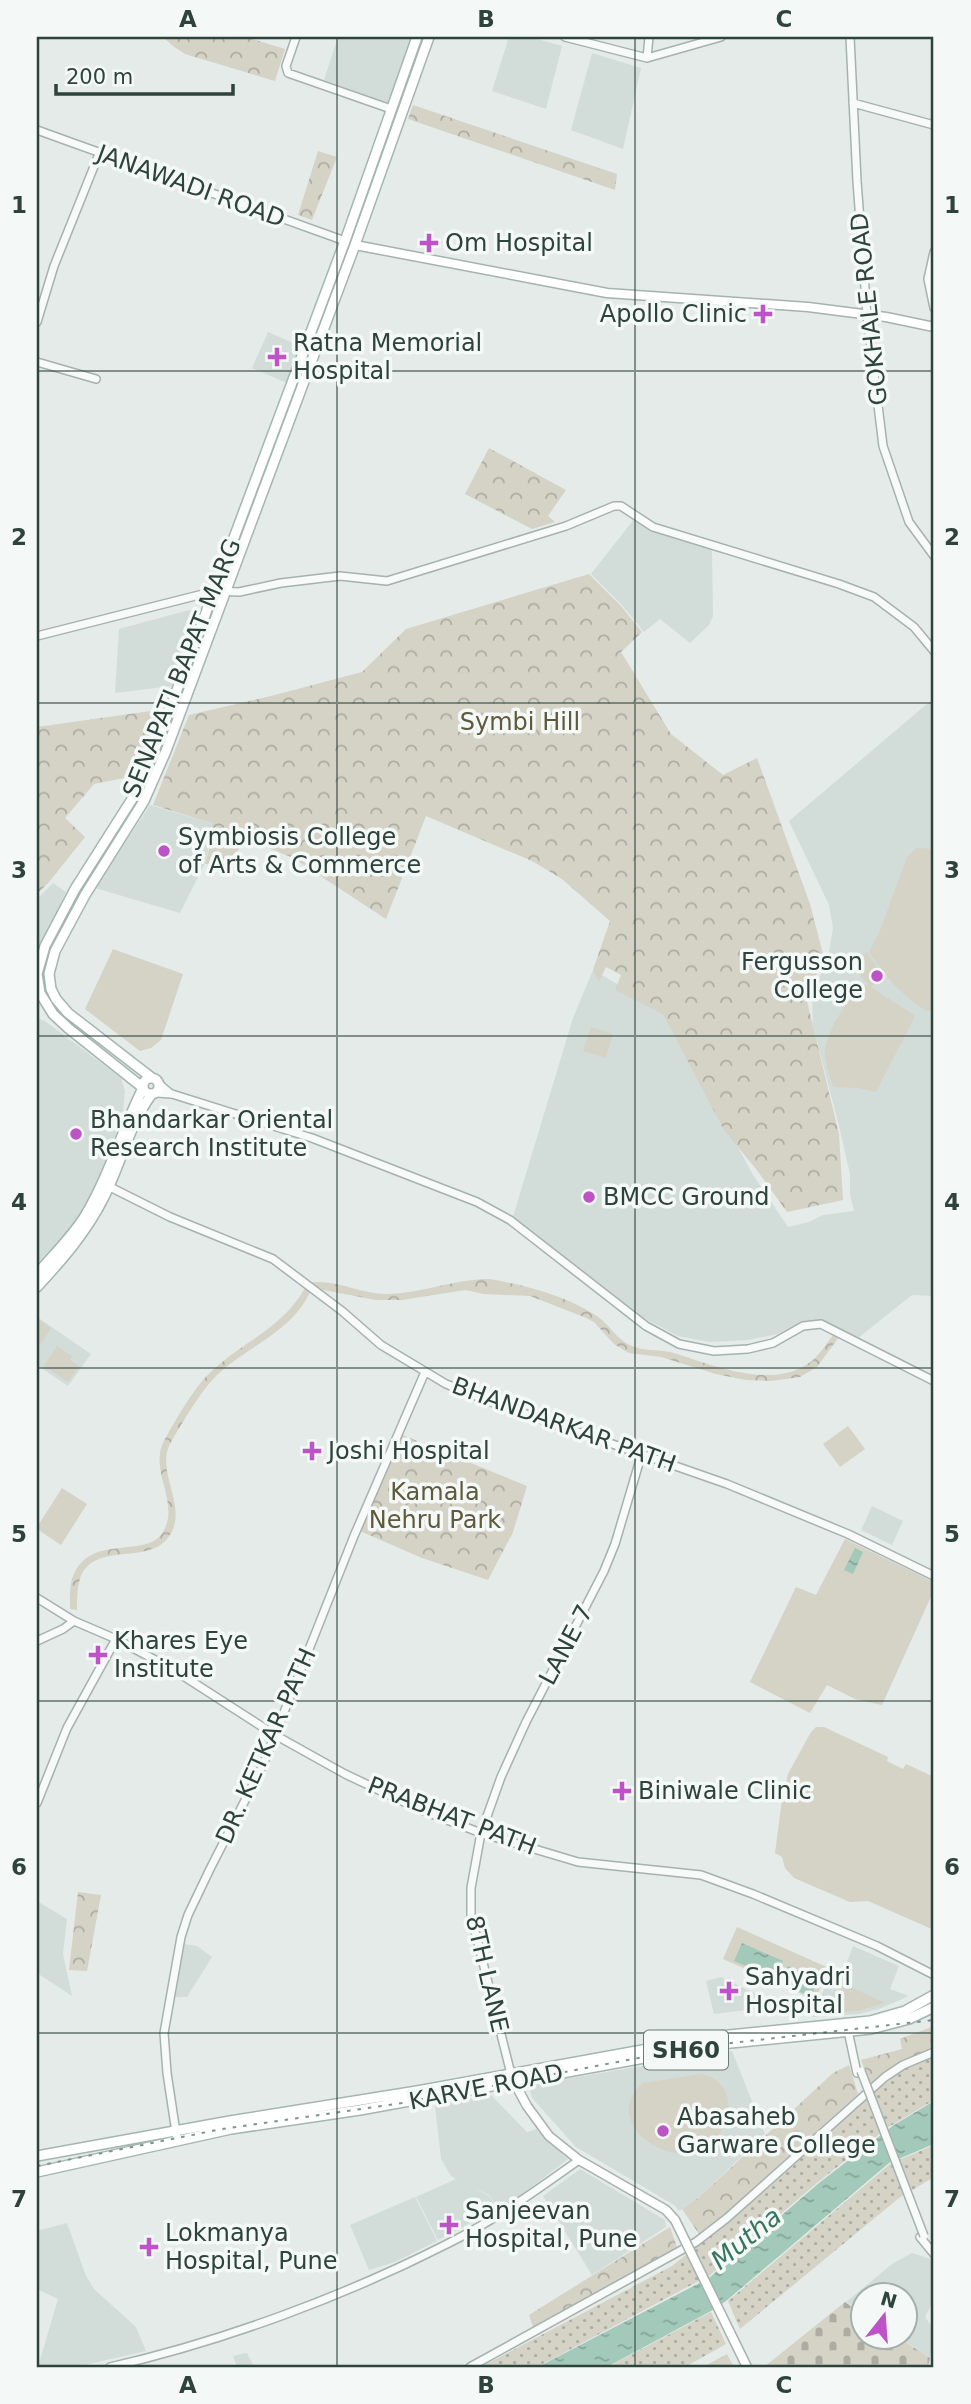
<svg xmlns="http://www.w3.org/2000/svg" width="971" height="2404" viewBox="0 0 971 2404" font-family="'DejaVu Sans',sans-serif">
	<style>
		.built { fill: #d2ddd9 }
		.grass { fill: url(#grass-dots) }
		.forest { fill: url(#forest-crowns) }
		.cemetery { fill: url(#cemetery-stones) }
		.pitch { fill: #d5d2c6 }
		.water { fill: url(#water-ripples) }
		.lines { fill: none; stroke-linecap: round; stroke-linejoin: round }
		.tertiary-casing { stroke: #a6b2ae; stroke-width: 10 }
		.secondary-casing { stroke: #a6b2ae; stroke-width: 11 }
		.primary-casing { stroke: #a4b6b0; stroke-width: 12 }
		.tertiary { stroke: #f7faf9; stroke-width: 7 }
		.secondary { stroke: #fff; stroke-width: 8 }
		.primary { stroke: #fff; stroke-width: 9 }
		.rail { stroke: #7e948d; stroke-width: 2; stroke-dasharray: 3.5 7; stroke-linecap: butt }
		.tertiary-bridge-casing { stroke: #a6b2ae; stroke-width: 10; stroke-linecap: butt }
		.secondary-bridge-casing { stroke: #a6b2ae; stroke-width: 11; stroke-linecap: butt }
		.tertiary-bridge { stroke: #f7faf9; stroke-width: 7 }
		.secondary-bridge { stroke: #fff; stroke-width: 8 }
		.grid { fill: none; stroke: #2d433c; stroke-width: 2; stroke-opacity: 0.55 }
		.poi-dot { fill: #be52c7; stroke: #f4f8f7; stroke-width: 2.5 }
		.labels { text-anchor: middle; stroke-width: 7; stroke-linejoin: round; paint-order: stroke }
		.shield { fill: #f4f8f7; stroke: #697974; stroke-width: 2 }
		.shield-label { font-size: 23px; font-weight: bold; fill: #2d433c }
		.street-label { font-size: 24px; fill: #2d433c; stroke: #f4f8f7 }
		.poi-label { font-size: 24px; fill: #2d433c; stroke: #f4f8f7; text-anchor: start }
		.park-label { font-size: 24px; fill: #5e5a3b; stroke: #f4f8f7 }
		.water-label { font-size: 26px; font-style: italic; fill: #39755e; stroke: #f4f8f7 }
		.neatline { fill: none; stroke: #2d433c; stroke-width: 2.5 }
		.grid-label { font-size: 23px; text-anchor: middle; font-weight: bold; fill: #2d433c }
	</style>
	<defs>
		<pattern id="grass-dots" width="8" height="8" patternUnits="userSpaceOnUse" patternTransform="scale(1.75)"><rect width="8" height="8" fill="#d5d2c6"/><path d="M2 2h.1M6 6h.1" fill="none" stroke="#adaca2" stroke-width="1.8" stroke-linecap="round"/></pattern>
		<pattern id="forest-crowns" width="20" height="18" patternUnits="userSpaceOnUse" patternTransform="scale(1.75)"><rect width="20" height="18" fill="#d5d2c6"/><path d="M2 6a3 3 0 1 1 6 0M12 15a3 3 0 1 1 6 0" fill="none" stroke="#adaca2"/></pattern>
		<pattern id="cemetery-stones" width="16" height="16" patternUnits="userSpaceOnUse" patternTransform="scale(1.75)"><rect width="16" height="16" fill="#d5d2c6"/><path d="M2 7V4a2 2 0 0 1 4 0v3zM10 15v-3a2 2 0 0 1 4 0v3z" fill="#adaca2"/></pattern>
		<pattern id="water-ripples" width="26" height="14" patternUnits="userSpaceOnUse" patternTransform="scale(1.75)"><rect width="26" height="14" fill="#a2c9b9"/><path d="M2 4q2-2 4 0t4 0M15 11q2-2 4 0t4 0" fill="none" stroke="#84a598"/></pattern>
	</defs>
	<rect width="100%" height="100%" fill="#e4ebe9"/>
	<path class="built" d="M338,37H414L391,104L324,80Z
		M509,37H530L562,46L546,109L492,91Z
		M592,53L641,68L623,149L571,130Z
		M268,332L302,347L287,383L252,368Z
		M635,518L710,547L712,551L713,616L709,625L690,643L660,619L644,632L621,604L591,574Z
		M189,610L196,611L198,616L172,686L115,693L119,629Z
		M934,698V1296L912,1295L858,1338L827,1324L811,1323L793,1326L778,1334L748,1340L709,1342L678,1336L630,1311L512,1220L573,1018L593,970L664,1011L753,1175L788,1227L809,1222L823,1215L854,1211L850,1194V1174L839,1126L813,1026L812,994L828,958L833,928L829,905L789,821Z
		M150,805L212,823L211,839L205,863L180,913L95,888Z
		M53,883L66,892L37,951V899Z
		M37,1018L45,1021L121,1078L125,1091L123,1113L97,1186L74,1225L38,1263Z
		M37,1317L91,1354L68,1386L37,1365Z
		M872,1506L903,1521L892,1545L861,1530Z
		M37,1901L67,1919L63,1954L72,1996L37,1973Z
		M183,1944L197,1946L212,1957L187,1997H175Z
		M853,1946L899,1966L890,1989L909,1996L879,2009L859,2014L812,2017L833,1969L843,1973Z
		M721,1977L770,2001V2007L714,2014L706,1981Z
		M732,2051L765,2134L698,2198L679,2211L674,2205L576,2147L532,2098L529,2085Z
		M491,2095L527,2132L537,2129L568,2159L512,2202L498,2209L489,2195L472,2187L489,2196L497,2209L438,2240L416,2197L456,2179L451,2176L441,2159L435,2106Z
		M580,2169L665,2220L666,2227L592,2275L543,2196Z
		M415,2197L437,2241L395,2262L369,2270L350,2225Z
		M67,2223L86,2276L94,2289L136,2327L146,2351L76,2367H38L58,2299L37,2289V2231Z
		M912,2253L934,2260V2300L925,2317L934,2329L930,2358L900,2338H904V2296H862V2312L846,2302L892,2264Z
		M247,2353L254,2367H237L233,2356Z"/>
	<path class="grass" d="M934,2054V2100L887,2128L818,2182L710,2275L537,2367H481L672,2266L765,2191L872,2094L906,2067Z
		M934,2145V2177L899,2198L740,2329L728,2301L890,2164Z
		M711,2312L726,2344L685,2367H608Z"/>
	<path class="forest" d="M163,37H246L285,49L275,81L185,54L173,46Z
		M413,105L617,174L615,190L408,119Z
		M318,151L337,157L312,220L298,215Z
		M489,448L566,490L548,516L555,522L532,529L465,494Z
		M589,574L620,605L642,632L621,652L671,734L723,775L757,758L810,904L824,958L806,997L839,1134L843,1200L787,1212L756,1169L724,1130L663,1014L615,990L621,975L606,967L599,982L593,970L610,921L562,879L532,861L426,816L386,919L293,858L249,840L222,865L205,864L212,839V823L153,805L189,715L271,696L362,672L406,629Z
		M165,709L139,775L94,784L65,818L85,837L49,882L37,894V727Z
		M489,1279C525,1285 564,1295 595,1315C609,1323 616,1340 632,1346C645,1352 660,1349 674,1353C712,1365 772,1390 809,1363C819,1356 826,1344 833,1335L839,1337L817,1367L800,1377L771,1381L746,1380L716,1374L661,1357L629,1353L614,1344L594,1322L584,1317L530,1296L484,1294L465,1290L402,1300H376L318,1289L309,1283C331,1278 362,1294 385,1294C421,1294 454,1279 489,1279Z
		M305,1288L310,1292C291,1333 247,1346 216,1376C200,1392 183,1422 171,1442C153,1472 192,1509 167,1539C146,1565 92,1541 80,1579C77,1588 77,1600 77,1610L70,1609C70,1597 69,1582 75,1572C94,1534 147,1559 163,1532C181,1502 147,1469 165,1439C177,1418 195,1385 214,1369C246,1340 282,1328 305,1288Z
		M400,1434L527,1486L513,1532L488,1580L422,1558L360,1531Z
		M78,1892L101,1895L87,1971L69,1970Z
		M934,2026V2048L890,2070L870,2084L861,2060L902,2049L900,2039Z
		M849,2065L858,2094L727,2212L699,2234L682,2209L698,2198L833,2073Z
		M670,2227L677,2247L588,2300L533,2327L529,2315Z
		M727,2354L734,2367H703Z"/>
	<path class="cemetery" d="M845,2302L862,2314V2338H899L930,2358L928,2367H764Z"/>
	<path class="pitch" d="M916,848L934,849V1010L927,1011C902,996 885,976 869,952L879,933L907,857Z
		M113,949L183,974L161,1040L151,1048L140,1051L85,1009Z
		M867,952L883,976L871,987L915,1016L876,1092L858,1088L833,1087C831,1077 825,1065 825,1054C824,1033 851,992 868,984L850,965Z
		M591,1027L613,1034L606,1058L583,1051Z
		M37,1318L51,1328L41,1344L37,1342Z
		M57,1346L72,1356L70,1360L79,1366L68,1382L44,1366Z
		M848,1426L865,1449L840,1467L823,1444Z
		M62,1488L87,1504L61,1545L37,1529V1527Z
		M845,1539L934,1582V1590L882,1705L855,1699L827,1685L810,1713L750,1682L796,1587L816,1595Z
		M816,1727H824L888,1757L887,1761L903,1769L906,1764L934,1777V1930L868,1901L850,1902L794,1878L785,1868L782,1857L775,1853L782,1800L788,1774L811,1732Z
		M737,1927L829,1968L815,2000L723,1959Z
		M844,1984L885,2003L858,2011L831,2012Z
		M702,2074C757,2087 719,2178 657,2147C645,2141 636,2133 631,2121C625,2107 632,2092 643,2083Z"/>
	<path class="water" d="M855,1548L863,1552L853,1574L844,1570Z
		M742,1943L783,1961L776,1979L734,1961Z
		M788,1966L818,1980L811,1997L780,1983Z
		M934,2101V2144L889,2163L726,2301L711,2311L607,2367H538L709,2278L819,2183L894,2125Z"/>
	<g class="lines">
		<g class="tertiary-casing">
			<path id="tertiary" d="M296,37L286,66L288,73L391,109
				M565,37L647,58L721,37
				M850,37L857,181L867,315L883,446L909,522L934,556
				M647,58L649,37
				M853,103L934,125
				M37,130L345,241
				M934,252L928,279L934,308
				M37,322L54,266L99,154
				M37,362L96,379
				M37,636L215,591L239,592L281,583L340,576L387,581L566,526L614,506H621L653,527L839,584L874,597L914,627L934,651
				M159,1084L171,1094
				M156,1093L172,1094L312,1138L477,1202L510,1220L646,1326L679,1344L714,1351L748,1349L773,1343L803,1326L821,1324L934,1381
				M106,1185L170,1217L273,1259L342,1311L381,1345L446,1384L486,1400L727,1484L848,1534L934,1576
				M37,1598L74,1621L116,1639L174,1670L275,1735L345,1774L421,1810L481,1833L578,1862L701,1875L753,1894L877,1946L934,1975
				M37,1641L63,1629L74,1621
				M37,1803L67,1728L116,1639
				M847,2026L857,2073
				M511,2074L471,1915V1888L481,1833L501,1777L526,1722L604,1571L615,1544L642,1453
				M177,2139L167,2073L164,2033L181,1937L188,1915L210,1869L263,1765L354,1536L425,1372
				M920,2237L934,2254
				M110,2367C224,2341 345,2296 449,2243C495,2220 537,2190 579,2160
				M470,2367L696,2242L727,2218L885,2077L903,2065L934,2052"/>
		</g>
		<g class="secondary-casing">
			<path id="secondary" d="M355,245L607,293L808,307L886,317L934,327
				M512,2078L527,2106L549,2136L579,2160L666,2210L675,2220"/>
		</g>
		<g class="primary-casing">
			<path id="primary" d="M143 1086a8 8 0 1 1 16 0a8 8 0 1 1-16 0Z
				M152,1078L68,1013L56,999L51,989L49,974L55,951L85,895L144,801L166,751L355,245L429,37
				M142,1087L68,1028L53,1014L40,993L37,974L45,946L75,889L134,796L156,746L345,241L417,37
				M37,1274C53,1255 72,1237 85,1216C109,1176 122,1130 143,1088
				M37,1287C63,1259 87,1231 104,1197C121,1163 129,1126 151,1095
				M37,2156L230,2121L417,2091L719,2036L870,2021L905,2011L934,1995
				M37,2172L231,2129L360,2110L721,2044L871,2029L909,2019L934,2007"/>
		</g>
		<use href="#tertiary" class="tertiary"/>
		<use href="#secondary" class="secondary"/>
		<use href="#primary" class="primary"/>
		<path class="rail" d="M37,2166L222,2129L402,2103L696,2047L934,2020"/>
		<g class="tertiary-bridge-casing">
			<path id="tertiary-bridge" d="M861,2071L924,2236"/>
		</g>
		<g class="secondary-bridge-casing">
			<path id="secondary-bridge" d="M675,2220L747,2367"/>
		</g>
		<use href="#tertiary-bridge" class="tertiary-bridge"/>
		<use href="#secondary-bridge" class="secondary-bridge"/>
	</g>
	<path class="grid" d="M337,37V2367M635,37V2367M37,371H934M37,703H934M37,1036H934M37,1368H934M37,1701H934M37,2033H934"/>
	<g class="poi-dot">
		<path d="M425.5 232.5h7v7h7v7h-7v7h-7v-7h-7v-7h7z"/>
		<path d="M759.5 303.5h7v7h7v7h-7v7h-7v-7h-7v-7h7z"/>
		<path d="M273.5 346.5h7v7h7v7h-7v7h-7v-7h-7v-7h7z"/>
		<circle cx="164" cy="851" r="7"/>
		<circle cx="877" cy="976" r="7"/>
		<circle cx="76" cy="1134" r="7"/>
		<circle cx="589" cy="1197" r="7"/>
		<path d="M308.5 1440.5h7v7h7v7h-7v7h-7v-7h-7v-7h7z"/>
		<path d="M94.5 1644.5h7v7h7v7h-7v7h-7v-7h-7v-7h7z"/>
		<path d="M618.5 1780.5h7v7h7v7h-7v7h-7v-7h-7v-7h7z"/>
		<path d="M725.5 1980.5h7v7h7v7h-7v7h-7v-7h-7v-7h7z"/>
		<circle cx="663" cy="2131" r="7"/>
		<path d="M445.5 2214.5h7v7h7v7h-7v7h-7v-7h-7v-7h7z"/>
		<path d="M145.5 2236.5h7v7h7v7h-7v7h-7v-7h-7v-7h7z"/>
	</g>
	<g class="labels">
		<rect class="shield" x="644" y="2030.5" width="84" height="39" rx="5"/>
		<g class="shield-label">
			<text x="686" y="2058">SH60</text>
		</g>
		<g class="street-label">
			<text transform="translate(191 186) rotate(20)" y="8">JANAWADI ROAD</text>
			<text transform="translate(869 309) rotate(-96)" y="8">GOKHALE ROAD</text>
			<text transform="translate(182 668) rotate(-68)" y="8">SENAPATI BAPAT MARG</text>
			<text transform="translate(564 1425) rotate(20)" y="8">BHANDARKAR PATH</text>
			<text transform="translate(566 1645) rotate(-62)" y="8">LANE 7</text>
			<text transform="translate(266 1746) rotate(-66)" y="8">DR. KETKAR PATH</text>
			<text transform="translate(452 1816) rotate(21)" y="8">PRABHAT PATH</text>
			<text transform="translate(487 1974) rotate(77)" y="8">8TH LANE</text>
			<text transform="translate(486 2087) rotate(-11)" y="8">KARVE ROAD</text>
		</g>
		<g class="poi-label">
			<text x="445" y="251">Om Hospital</text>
			<text x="747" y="322" text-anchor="end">Apollo Clinic</text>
			<text x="293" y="351">Ratna Memorial<tspan x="293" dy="28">Hospital</tspan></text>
			<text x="178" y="845">Symbiosis College<tspan x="178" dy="28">of Arts &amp; Commerce</tspan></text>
			<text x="863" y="970" text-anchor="end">Fergusson<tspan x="863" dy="28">College</tspan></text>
			<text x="90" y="1128">Bhandarkar Oriental<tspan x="90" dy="28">Research Institute</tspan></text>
			<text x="603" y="1205">BMCC Ground</text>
			<text x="328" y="1459">Joshi Hospital</text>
			<text x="114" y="1649">Khares Eye<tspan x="114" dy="28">Institute</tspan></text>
			<text x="638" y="1799">Biniwale Clinic</text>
			<text x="745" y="1985">Sahyadri<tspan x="745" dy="28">Hospital</tspan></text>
			<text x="677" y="2125">Abasaheb<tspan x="677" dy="28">Garware College</tspan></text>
			<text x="465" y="2219">Sanjeevan<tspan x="465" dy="28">Hospital, Pune</tspan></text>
			<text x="165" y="2241">Lokmanya<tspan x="165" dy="28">Hospital, Pune</tspan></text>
		</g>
		<g class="park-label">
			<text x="520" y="730">Symbi Hill</text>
			<text x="435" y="1500">Kamala<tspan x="435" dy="28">Nehru Park</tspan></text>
		</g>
		<g class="water-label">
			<text transform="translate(746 2238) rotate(-39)" y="9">Mutha</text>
		</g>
	</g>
	<rect width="971" height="2404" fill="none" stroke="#f4f8f7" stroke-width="77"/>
	<g transform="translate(884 2316) rotate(17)"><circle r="33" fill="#f4f8f7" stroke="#a4b0ac" stroke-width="2"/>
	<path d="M0-5L12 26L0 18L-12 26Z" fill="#be52c7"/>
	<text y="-10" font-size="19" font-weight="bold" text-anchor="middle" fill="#2d433c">N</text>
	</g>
	<path d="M56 84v10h177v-10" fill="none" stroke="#2d433c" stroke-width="3.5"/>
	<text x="66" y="84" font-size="21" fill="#2d433c" stroke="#f4f8f7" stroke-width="5" paint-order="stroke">200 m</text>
	<rect x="38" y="38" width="894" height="2328" class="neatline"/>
	<g class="grid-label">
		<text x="188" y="27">A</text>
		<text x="486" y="27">B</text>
		<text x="784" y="27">C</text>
		<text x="19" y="213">1</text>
		<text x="952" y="213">1</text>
		<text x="19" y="545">2</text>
		<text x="952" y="545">2</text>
		<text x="19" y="878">3</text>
		<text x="952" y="878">3</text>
		<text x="19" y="1210">4</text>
		<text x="952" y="1210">4</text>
		<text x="19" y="1542">5</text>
		<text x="952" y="1542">5</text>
		<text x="19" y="1875">6</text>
		<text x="952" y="1875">6</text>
		<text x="19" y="2207">7</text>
		<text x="952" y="2207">7</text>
		<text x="188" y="2393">A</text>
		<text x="486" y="2393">B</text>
		<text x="784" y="2393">C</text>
	</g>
</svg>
